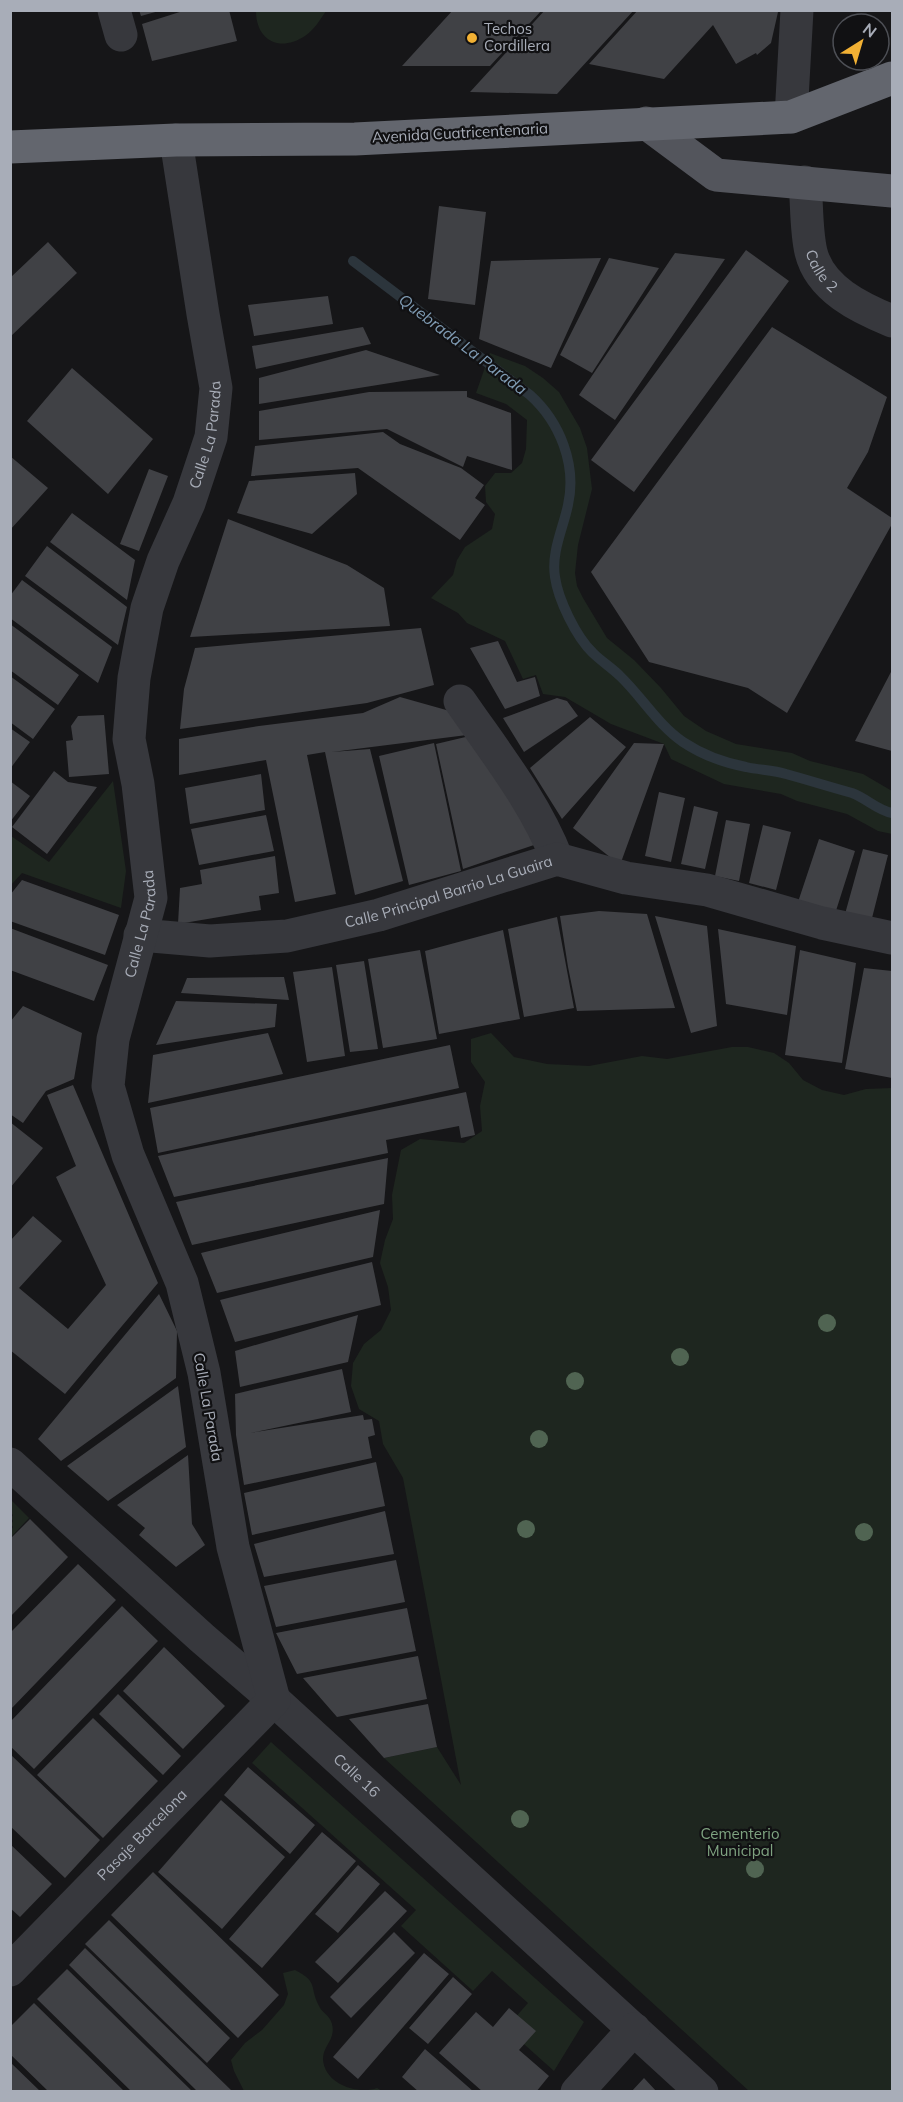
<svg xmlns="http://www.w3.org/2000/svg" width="903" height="2102" viewBox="0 0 903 2102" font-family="Mulish,sans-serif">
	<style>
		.green { fill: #1e261f }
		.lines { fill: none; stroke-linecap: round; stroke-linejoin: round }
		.stream { stroke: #2c353c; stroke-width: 10 }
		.building { fill: #404145 }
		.minor { stroke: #37383d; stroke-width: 33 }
		.major { stroke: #53555c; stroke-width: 33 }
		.highway { stroke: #63666e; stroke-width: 33 }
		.tree { fill: #506452 }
		.poi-dot { fill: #f2b134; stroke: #111113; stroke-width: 2 }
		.labels { text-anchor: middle; stroke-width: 4.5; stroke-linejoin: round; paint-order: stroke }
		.poi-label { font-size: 15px; fill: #a8adb8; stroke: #111113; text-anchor: start }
		.street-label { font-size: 15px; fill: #a8adb8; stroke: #111113 }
		.park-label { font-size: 15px; fill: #7fa381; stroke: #111113 }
		.water-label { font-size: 16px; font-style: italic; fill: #7f9bb3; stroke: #111113 }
	</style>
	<rect width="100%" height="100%" fill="#161618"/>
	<path class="green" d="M256,11V10L326,11C320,20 314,30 305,36C279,53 256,40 256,11Z
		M490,353L525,366L543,378L559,392L580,428L587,448L592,489L578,545L575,573L577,586L583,598L607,638L634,660L661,688L684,716L706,731L736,744L792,753L810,761L863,774L892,791V834L878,831L847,814L797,801L781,794L724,784L671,759L664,744L611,724L565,697L543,694L536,675L523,679L505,641L467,623L458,613L431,598L453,575L457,560L465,547L492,529L495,514L486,502L485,486L495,473H511L522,463L526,449L527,420L506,404L476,393Z
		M113,781L126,871L121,908L22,873L11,885V836L49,862Z
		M491,1033L514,1057L547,1064L589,1066L642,1056L667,1059L732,1047H748L774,1053L789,1063L803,1080L822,1090L844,1095L866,1089L892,1088V2091H749L384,1758L437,1747L461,1785L403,1478L383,1444L379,1421L359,1409L351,1386L353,1363L364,1344L381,1330L391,1310L388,1287L380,1263L385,1240L393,1219L392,1195L401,1150L420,1139L464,1143L482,1131L480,1106L485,1082L471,1062V1039Z
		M11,1500L29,1518L12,1536L11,1530L13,1527L11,1524L13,1521L11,1518L13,1515L11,1513Z
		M271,1742L584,2022L554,2071L506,2028L528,2003L492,1971L473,1991L401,1926L416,1910L252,1763Z
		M295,1970C319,1982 309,1987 319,2006C322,2013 330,2015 332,2024C336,2040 323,2045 323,2059C324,2084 358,2095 377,2088L382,2091H244L234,2071L231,2060L245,2043L262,2030L284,2005L288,1994L283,1973Z"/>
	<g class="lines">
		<path class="stream" d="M353,261L530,395C560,422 577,465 568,505C563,529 551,552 555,577C558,599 576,637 593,653C601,661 612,668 620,676C642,697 658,725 683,742C701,754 725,763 746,767C759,770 773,770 786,774C808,780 830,787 852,793C866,798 877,810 892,813"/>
	</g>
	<path class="building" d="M139,10H159V11L141,16Z
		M186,10H229L237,41L152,61L142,24Z
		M453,10H542L490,66H402Z
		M545,10H634L557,94L470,92Z
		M638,10H778V12L771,43L757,55L756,53L736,64L713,25L664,79L589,64Z
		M439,206L486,212L475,305L428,299Z
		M48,242L77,273L10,337V278Z
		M746,250L789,281L634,492L591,460Z
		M675,253L725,259L615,420L579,395Z
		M601,258L551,368L479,339L491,261Z
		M609,258L659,268L592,373L560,355Z
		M328,296L333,324L254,336L248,305Z
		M363,327L371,344L256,369L252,346Z
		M772,327L887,397L868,452L847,488L892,518V524L787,713L748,688L649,662L591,572Z
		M366,350L440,375L259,404V378Z
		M72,368L153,439L108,494L27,421Z
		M467,391V397L511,413L512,470L467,456L463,467L387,429L259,440V411L369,392Z
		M383,432L400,444L461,468L484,485L475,498L485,505L460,540L358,468L251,476L255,446Z
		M10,456L48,488L10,530Z
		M149,469L168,476L139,551L120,544Z
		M355,473L357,494L312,534L237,513L249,481Z
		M72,513L135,560L127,600L50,542Z
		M228,519L347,565L384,588L390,626L190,637Z
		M47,546L127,607L118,645L25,576Z
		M22,580L112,647L98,683L10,618V596Z
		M10,624L79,675L58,705L10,670Z
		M421,628L434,685L367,703L180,729L184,689L195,648Z
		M498,641L517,682L535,677L540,696L505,709L470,648Z
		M892,670V751L855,741Z
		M10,676L55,709L33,739L10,722Z
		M400,697L464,715L467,735L332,752L370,749L403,881L355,895L325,752L307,755L336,894L295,902L266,760L179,775V739L259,726L363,713Z
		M557,698L567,701L578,716L524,752L503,718Z
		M104,715L109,774L69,777L66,741L73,740L71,726L78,716Z
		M590,717L626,747L562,819L530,768Z
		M10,728L30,742L10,769Z
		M474,735L537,844L463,869L436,744Z
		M434,743L461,871L409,885L379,756Z
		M634,743L664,744L620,865L573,828Z
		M54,771L68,782L97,787L47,854L12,827Z
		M261,774L265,810L190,824L185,788Z
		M10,781L30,796L10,822Z
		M659,792L685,798L671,862L645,856Z
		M694,806L718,812L705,869L681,864Z
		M266,815L274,851L199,865L191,829Z
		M726,820L750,824L739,881L715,876Z
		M763,825L791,832L776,890L749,883Z
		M819,839L855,851L834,917L797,905Z
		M863,849L888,855L871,922L845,914Z
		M275,856L279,893L259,896L261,910L178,924L180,888L202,884L200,870Z
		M22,880L119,915L105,955L10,921V895Z
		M599,911L647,914L675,1008L577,1011L568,967L560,916Z
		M655,916L707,926L717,1026L691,1033Z
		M557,917L574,1008L524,1017L508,929Z
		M10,928L108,965L94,1001L10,970Z
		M718,929L796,946L787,1015L726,1004Z
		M503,930L520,1019L439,1034L425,951Z
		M420,950L437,1039L383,1048L368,959Z
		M800,950L856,963L842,1063L785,1055Z
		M364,961L378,1049L350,1052L336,965Z
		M332,967L345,1056L307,1062L293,972Z
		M864,968L892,971V1078L845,1069Z
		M284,977L289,1000L181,993L187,978Z
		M176,1001L277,1004L275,1027L156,1045Z
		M23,1006L82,1033L74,1079L46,1091L23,1123L10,1114V1022Z
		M268,1033L283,1074L148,1103L153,1055Z
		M450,1045L459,1088L158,1153L150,1108Z
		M73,1085L158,1283L65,1394L10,1350V1241L33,1216L62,1241L19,1288L68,1329L106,1285L56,1177L76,1166L47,1095Z
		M466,1092L475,1135L461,1138L459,1126L386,1140L388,1153L174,1197L158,1156Z
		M10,1122L43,1148L10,1188Z
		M388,1158L384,1204L192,1245L176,1202Z
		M380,1210L373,1257L217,1293L201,1253Z
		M372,1262L381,1305L235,1342L220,1300Z
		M159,1294L177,1331L176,1378L61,1461L38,1439Z
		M358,1315L348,1362L240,1387L235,1351Z
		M342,1369L351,1412L250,1433L363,1415L364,1420L372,1419L375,1435L368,1437L372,1458L244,1485L236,1435L235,1394Z
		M178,1386L186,1447L108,1501L67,1466Z
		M188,1455L192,1524L205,1545L176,1567L139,1535L145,1528L117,1505Z
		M376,1462L385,1506L252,1535L244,1493Z
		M385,1511L394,1554L264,1577L254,1544Z
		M30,1519L68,1557L10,1617V1539Z
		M396,1560L405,1602L276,1627L264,1586Z
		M78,1564L116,1600L10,1710V1633Z
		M122,1606L158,1641L34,1769L10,1746V1722Z
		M407,1608L416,1651L297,1674L276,1633Z
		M164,1647L225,1706L183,1749L123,1691Z
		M418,1656L427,1699L337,1717L303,1678Z
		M118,1694L181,1756L163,1775L99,1714Z
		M428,1704L437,1747L384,1758L349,1719Z
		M93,1718L158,1781L103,1838L37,1775Z
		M10,1754L100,1840L65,1878L10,1826Z
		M248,1767L315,1825L290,1854L224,1795Z
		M221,1800L285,1857L222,1929L158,1872Z
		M322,1832L356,1861L262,1968L229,1939Z
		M10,1844L52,1884L20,1917L10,1908Z
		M358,1865L380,1884L338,1933L315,1914Z
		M153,1872L279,1995L238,2038L111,1915Z
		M385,1891L407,1911L338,1983L315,1962Z
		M109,1920L230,2038L207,2063L85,1944Z
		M394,1932L415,1953L351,2018L330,1997Z
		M85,1948L231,2090L229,2092H198L69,1965Z
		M424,1953L449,1974L358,2079L333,2057Z
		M67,1969L193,2092H132L37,1999Z
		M453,1977L472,1994L428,2044L409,2028Z
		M34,2003L125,2092H49L10,2054V2027Z
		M509,2008L536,2031L519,2050L549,2076L536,2092H483L439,2053L476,2012L493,2027Z
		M425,2049L474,2092H419L402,2077Z
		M10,2062L41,2092H10Z
		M644,2078L657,2092H631Z"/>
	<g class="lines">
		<g class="minor">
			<path d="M114,10L121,35"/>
			<path d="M791,117L797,10"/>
			<path id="s1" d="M805,182C807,204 806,231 811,252C820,289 860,308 892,321"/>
			<path d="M460,701C495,752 535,802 557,859"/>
			<path id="s2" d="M140,935L210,941L287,936L379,915L557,859L626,878L707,890L822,923L892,938"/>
			<path id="s3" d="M10,1464L202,1638L274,1700L702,2092"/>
			<path id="s4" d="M10,1970L274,1700L233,1547L204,1373L182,1283L128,1155L108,1086L113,1039L151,898L138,784L129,739L134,678L147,608L163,561L189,503L211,437L216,388L203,314L176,140"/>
			<path d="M577,2092L634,2029"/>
		</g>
		<path class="major" d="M646,123L716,175L892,191"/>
		<path class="highway" d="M10,147L176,140L355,139L791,117L892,78"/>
	</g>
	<g class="tree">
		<circle cx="827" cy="1323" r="9"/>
		<circle cx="680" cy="1357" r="9"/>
		<circle cx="575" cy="1381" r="9"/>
		<circle cx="539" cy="1439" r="9"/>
		<circle cx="526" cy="1529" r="9"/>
		<circle cx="864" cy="1532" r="9"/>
		<circle cx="520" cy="1819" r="9"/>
		<circle cx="755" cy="1869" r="9"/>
	</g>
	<circle class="poi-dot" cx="472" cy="38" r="6"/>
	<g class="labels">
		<g class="poi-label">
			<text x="484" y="34">Techos<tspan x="484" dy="17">Cordillera</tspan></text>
		</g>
		<g class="street-label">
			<text transform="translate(460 133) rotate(-3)" y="5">Avenida Cuatricentenaria</text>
			<text dy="5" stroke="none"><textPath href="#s1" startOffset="92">Calle 2</textPath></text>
			<text dy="5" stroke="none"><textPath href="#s4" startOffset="1686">Calle La Parada</textPath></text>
			<text dy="5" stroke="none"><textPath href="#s2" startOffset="315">Calle Principal Barrio La Guaira</textPath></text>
			<text dy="5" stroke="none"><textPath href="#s4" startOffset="1182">Calle La Parada</textPath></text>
			<text transform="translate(208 1407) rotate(80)" y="5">Calle La Parada</text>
			<text dy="5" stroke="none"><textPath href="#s3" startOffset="466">Calle 16</textPath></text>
			<text dy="5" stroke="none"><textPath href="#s4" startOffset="189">Pasaje Barcelona</textPath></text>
		</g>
		<g class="park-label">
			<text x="740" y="1839">Cementerio<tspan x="740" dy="17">Municipal</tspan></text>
		</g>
		<g class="water-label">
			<text transform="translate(463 344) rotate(37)" y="6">Quebrada La Parada</text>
		</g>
	</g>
	<rect width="903" height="2102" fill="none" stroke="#a8adb8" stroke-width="24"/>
	<g transform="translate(861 42) rotate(37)"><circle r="28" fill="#111113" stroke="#4d4f55" stroke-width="1.5"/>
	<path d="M0-4.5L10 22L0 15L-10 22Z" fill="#f2b134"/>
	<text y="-9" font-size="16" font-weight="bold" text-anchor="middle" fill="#a8adb8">N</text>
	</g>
</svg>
